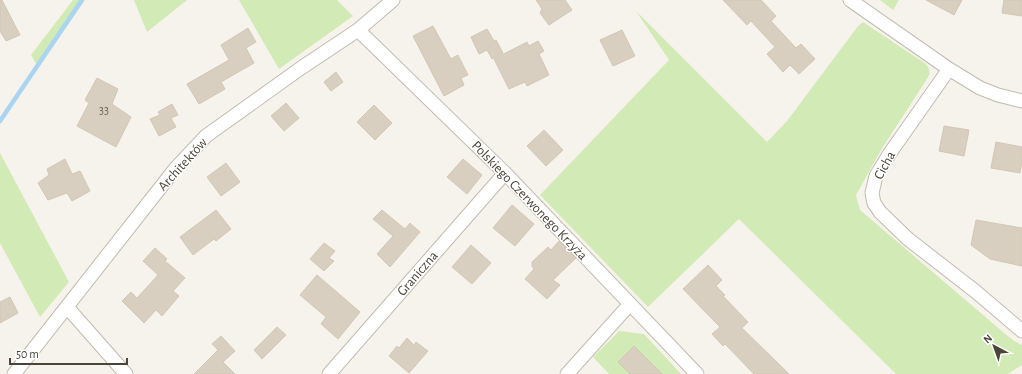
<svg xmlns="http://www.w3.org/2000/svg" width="1022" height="374" viewBox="0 0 1022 374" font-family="'Alegreya Sans',sans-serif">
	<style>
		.green { fill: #d2eab5 }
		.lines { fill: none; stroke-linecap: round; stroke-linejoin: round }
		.stream { stroke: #a9d4f2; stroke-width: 4.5 }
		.building { fill: #d8cfc1; stroke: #d3c7b4 }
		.minor-casing { stroke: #c2bbae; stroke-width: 15 }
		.minor { stroke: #fff; stroke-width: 13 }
		.labels { text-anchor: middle; stroke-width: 3; stroke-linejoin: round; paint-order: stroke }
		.number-label { font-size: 12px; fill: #6e675b }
		.street-label { font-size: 14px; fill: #4b4439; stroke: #fff }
	</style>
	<rect width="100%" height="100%" fill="#f6f3ec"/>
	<path class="green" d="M73,0H85L38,67L31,55Z
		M134,0H187L147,32Z
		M239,0H337L353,16L279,69Z
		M880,0H899L893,10Z
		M636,11L767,142L787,121L858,26L863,22L926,64C930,70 931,72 927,79L881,150L856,195L860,210L1003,332L1014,341L1022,345V365L1008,374H896L739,219L648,307L540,195L669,60Z
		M0,153L69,282L40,317L0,243Z
		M619,331L644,334L681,374H609L593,357Z"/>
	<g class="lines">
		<path class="stream" d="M0,121L82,0"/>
	</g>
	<path class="building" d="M0,0H2L20,35L6,41L0,31Z
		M536,0H565L572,10L549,25L540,13L542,9Z
		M723,0H761L776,16L771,21L796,48L801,44L815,59L799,74L790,65L783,72L767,54L775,47L751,21L747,25Z
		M926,0H962L954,15Z
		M1004,0H1022V16L1002,13Z
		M433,26L451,59L458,55L468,75L461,78L464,85L444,96L413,36Z
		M248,28L256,42L246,48L254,63L221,82L225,89L199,104L187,84L229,60L221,45Z
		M487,29L494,41L496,40L503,53L492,59L487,50L479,54L471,37Z
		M622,30L635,56L613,66L600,40Z
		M538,41L544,51L539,54L549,75L527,86L525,82L509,89L494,59L527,42L529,46Z
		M336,72L343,82L331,91L324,82Z
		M97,78L118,89L112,104L131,117L116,147L77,126L89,103L85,100Z
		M286,103L299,118L284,131L271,116Z
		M172,104L178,115L171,118L176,127L159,136L150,119L160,115L158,112Z
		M374,105L392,123L375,140L357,122Z
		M944,126L969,130L964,156L939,151Z
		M544,130L563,150L546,166L527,146Z
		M996,142L1022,147V161L1020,173L991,168Z
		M65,159L72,174L80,171L90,191L72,201L67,193L48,200L38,183L49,175L47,169Z
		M463,159L482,175L467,194L447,177Z
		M226,163L240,182L221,196L207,177Z
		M512,205L534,224L515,246L493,228Z
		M216,210L231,229L216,241L214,239L193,255L180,237Z
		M382,210L405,229L410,223L420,232L390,267L377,254L393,236L373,219Z
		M976,220L1022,228V266L990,259L971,245Z
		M559,241L576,258L553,280L560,285L547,299L525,279L534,269L532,266V262L548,247L551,250Z
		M324,243L335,251L329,258L334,261L324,271L310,259Z
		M471,245L491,263L472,284L452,267Z
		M155,248L167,259L165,261L185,278L173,291L179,296L162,316L156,310L144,323L122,301L131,292L137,298L158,275L143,261Z
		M708,265L722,280L716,286L725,295L723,296L748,322L742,328L789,374H754L725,344L723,346L712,334L720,327L683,289Z
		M317,275L360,312L338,339L321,324L326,317L300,295Z
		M10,297L18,313L0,323V302Z
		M277,327L286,335L262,359L254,350Z
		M221,336L235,351L223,362L235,374H194L218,350L212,344Z
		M407,338L414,345L416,342L428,351L409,373L389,356L397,346L399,348Z
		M634,346L662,374H630L618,362Z"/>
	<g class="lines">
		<g class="minor-casing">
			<path id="minor" d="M850,0L949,69L980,88L998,95L1022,101
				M358,30L505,173L697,374
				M949,69L890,153L876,176L872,193L874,203L880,212L908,239L975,291L1022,331
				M67,307L126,374
				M14,374L175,169L206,136L301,68L358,30L393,0
				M329,374L505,173
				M567,374L630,304"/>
		</g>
		<use href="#minor" class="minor"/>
	</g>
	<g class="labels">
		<g class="number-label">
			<text x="104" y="114">33</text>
		</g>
		<g class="street-label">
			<text transform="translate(182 164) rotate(-48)" y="5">Architektów</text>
			<text transform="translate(884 165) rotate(-61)" y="5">Cicha</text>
			<text transform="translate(530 200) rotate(46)" y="5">Polskiego Czerwonego Krzyża</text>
			<text transform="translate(417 273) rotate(-49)" y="5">Graniczna</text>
		</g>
	</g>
	<g transform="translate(994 346) rotate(319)" stroke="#ffffff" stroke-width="3" paint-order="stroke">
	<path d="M0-3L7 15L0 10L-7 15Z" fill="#4b4439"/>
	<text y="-6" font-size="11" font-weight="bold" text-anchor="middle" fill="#4b4439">N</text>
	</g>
	<path d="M10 358v6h117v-6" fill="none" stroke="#4b4439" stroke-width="2"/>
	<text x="16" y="358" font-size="12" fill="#4b4439" stroke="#ffffff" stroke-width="3" paint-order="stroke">50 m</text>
</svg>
